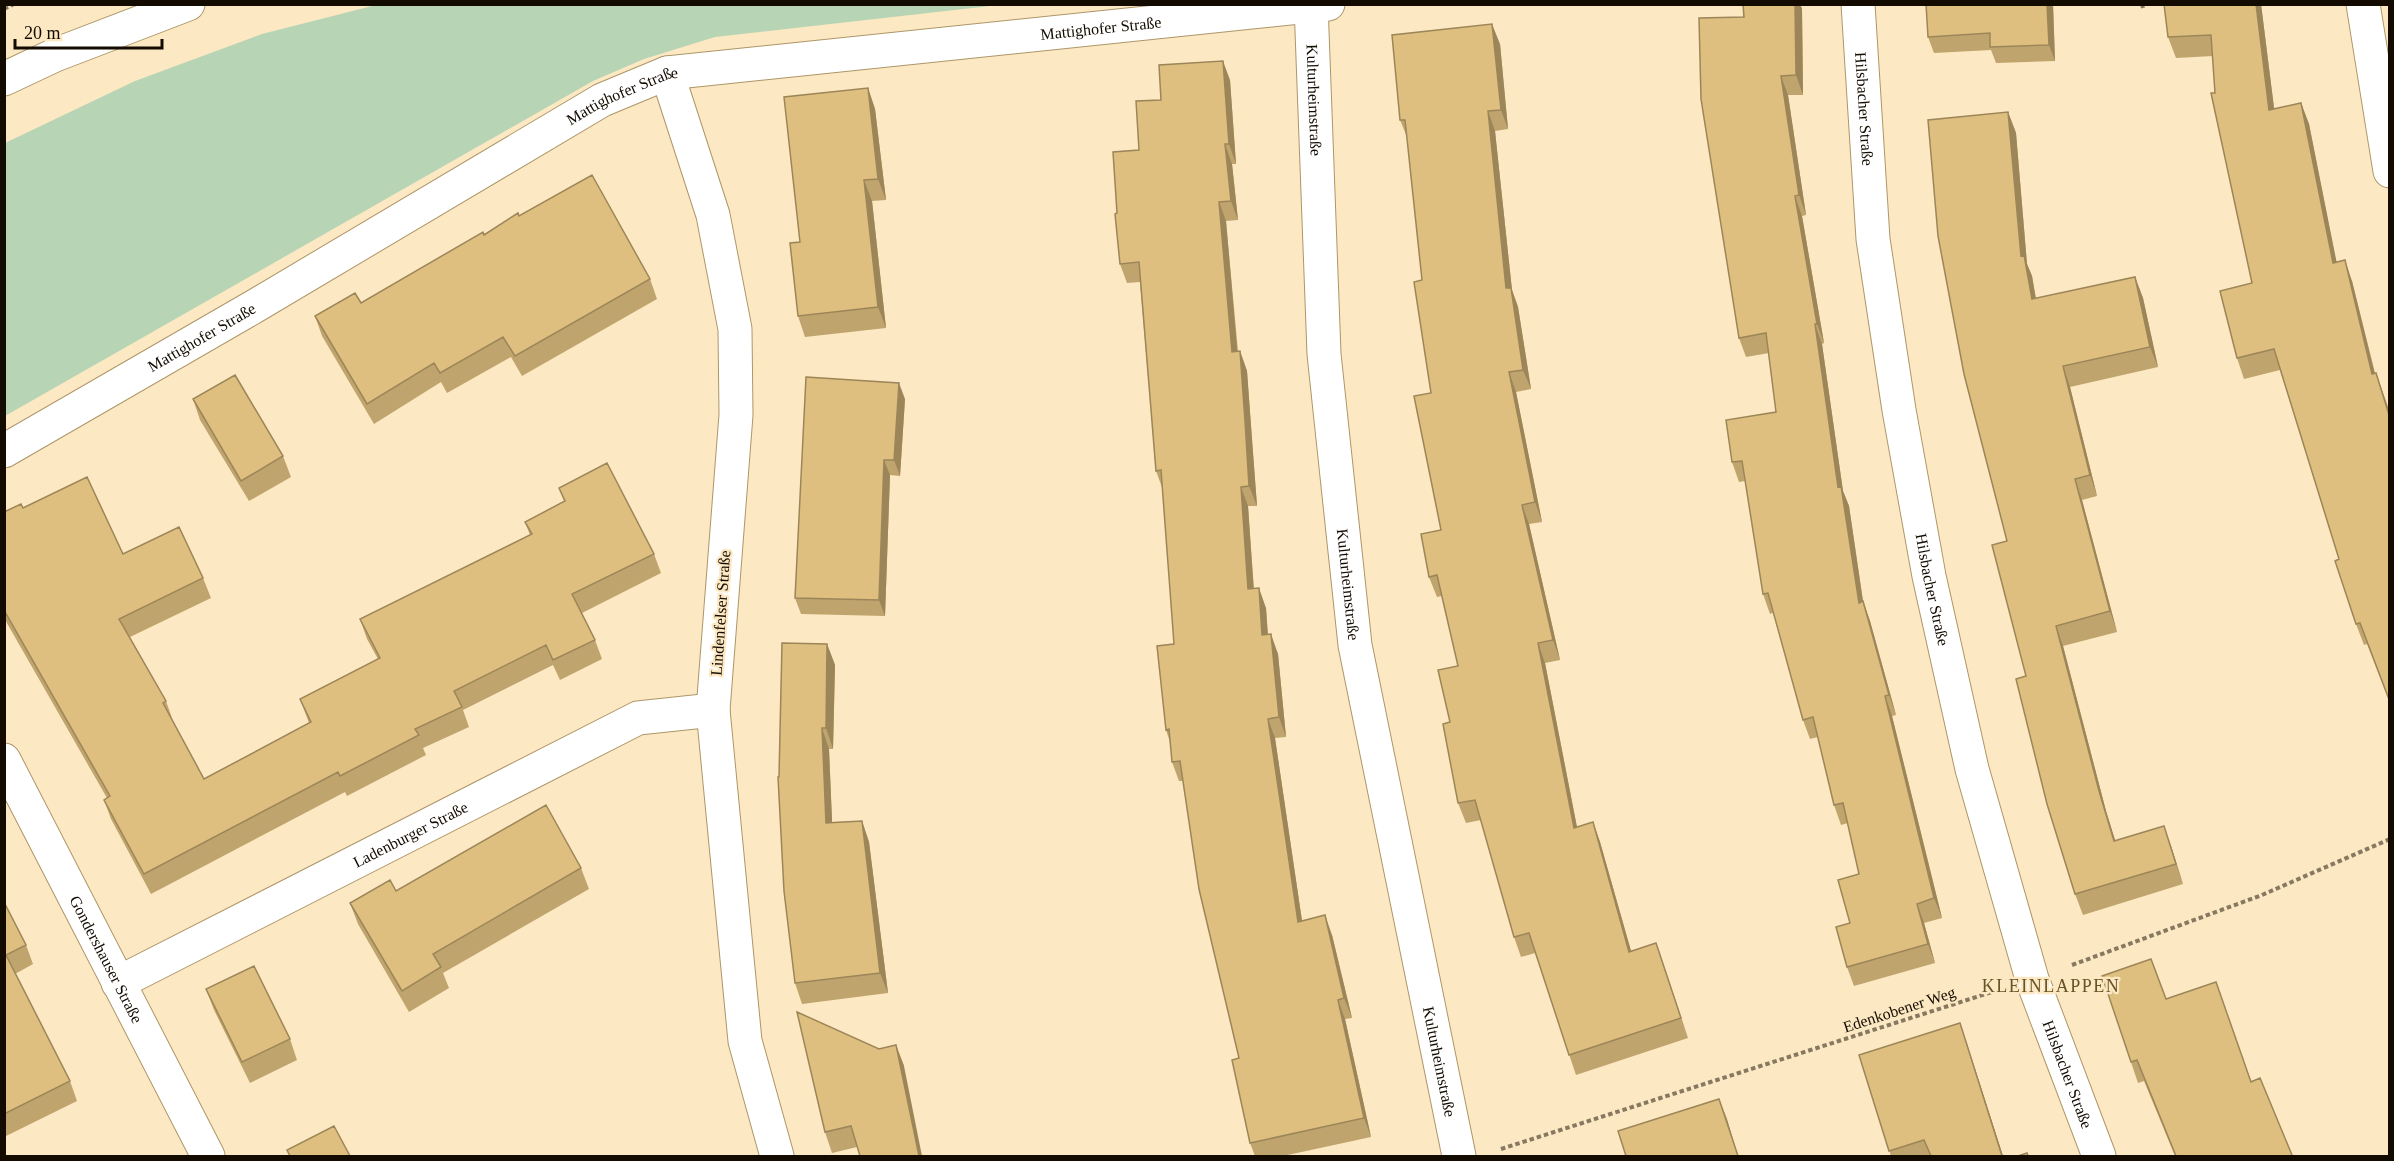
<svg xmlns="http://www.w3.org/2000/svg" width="2394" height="1161" viewBox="0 0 2394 1161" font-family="Georgia,serif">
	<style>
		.green { fill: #b7d5b5 }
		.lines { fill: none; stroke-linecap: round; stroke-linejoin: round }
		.minor-casing { stroke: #ad9668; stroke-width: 35 }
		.secondary-casing { stroke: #ad9668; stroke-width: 35 }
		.path { stroke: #877961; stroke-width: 4; stroke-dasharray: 4.5 3; stroke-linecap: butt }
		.minor { stroke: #fff; stroke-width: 33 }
		.secondary { stroke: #fff; stroke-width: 33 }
		.wall { fill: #c0a46d }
		.shaded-wall { fill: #9c8659 }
		.building { fill: #dfbf7f; stroke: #9c8659; stroke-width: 1.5 }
		.labels { text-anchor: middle; stroke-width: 4.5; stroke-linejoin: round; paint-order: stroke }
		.street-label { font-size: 16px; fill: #130b00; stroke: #fce8c2 }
		.neighbourhood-label { font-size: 18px; letter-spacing: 1.5px; fill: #685326; stroke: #fce8c2 }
	</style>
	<rect width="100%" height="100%" fill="#fce8c2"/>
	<path class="green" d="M376,5V4L999,5L715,37L644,59L593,81L5,416V143L135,81L262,34Z"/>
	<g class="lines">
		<g class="minor-casing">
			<g id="minor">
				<path id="s1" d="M1311,4L1324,354L1355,645L1459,1156"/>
				<path id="s2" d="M1858,4L1873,239L1899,410L1929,576L1972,769L2032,979L2099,1156"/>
				<path d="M2363,4L2390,171"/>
				<path d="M667,73L713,215L735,329L736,415L713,710L745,1041L777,1156"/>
				<path id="s3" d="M4,451L255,306L602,100L667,73L1328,4"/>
				<path id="s4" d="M4,760L208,1156"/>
				<path id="s5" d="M118,983L638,718L713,710"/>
			</g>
		</g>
		<g class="secondary-casing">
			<path id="secondary" d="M4,79L55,55L188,4"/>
		</g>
		<path class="path" d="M2142,4L2143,8
			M4,9L14,4
			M2072,965L2262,895L2390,839
			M1501,1149L1992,992"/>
		<use href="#minor" class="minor"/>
		<use href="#secondary" class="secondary"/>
	</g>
	<path class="wall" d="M1743,4H1800L1802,9L1803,95H1788L1806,215L1802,216L1824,343L1822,344L1843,491L1849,506L1863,601L1870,621L1896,715L1892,716L1942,918L1924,923L1935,963L1854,986L1847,967L1850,923L1859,874L1848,823L1841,825L1834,805L1818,737L1810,739L1803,720L1773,613L1770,614L1763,594L1745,481L1739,482L1732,462L1776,412L1769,353L1746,357L1739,338Z
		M1926,4H2053L2055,61L1996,63L1991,50L1934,53L1928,37Z
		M2164,4H2261L2274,109L2301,103L2309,124L2336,262L2352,281L2375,373H2376L2390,413V703L2367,644L2364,645L2356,624L2339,559L2280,370L2244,379L2237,358L2252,283L2215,93L2213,56L2176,58L2168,37Z
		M1500,44L1508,129L1495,131L1512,290L1518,307L1531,389L1516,392L1542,522L1529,524L1560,660L1545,663L1577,827L1593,822L1600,842L1631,951L1656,943L1688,1038L1576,1075L1535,953L1521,957L1514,937L1481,820L1466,823L1458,803L1450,722L1458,666L1442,596L1437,597L1429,577L1441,530L1422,280L1407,137L1400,120Z
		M1230,80L1236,164H1232L1238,220L1226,221L1238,351H1240L1247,371L1252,441L1257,506H1248L1254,589L1266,608L1268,634L1278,654L1286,737L1275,738L1302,921L1332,935L1352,1018L1345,1019L1371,1137L1283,1156H1255L1250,1143L1239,1058L1183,781H1179L1172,762L1170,742L1166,730L1174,644L1163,490L1156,471L1140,282L1127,283L1120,264L1117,213L1139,150L1161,100Z
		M868,88L875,109L886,200L872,201L886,328L805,337L798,316L800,242Z
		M2008,112L2016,133L2027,264L2032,276L2036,298L2135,277L2143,298L2158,367L2070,387L2097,496L2082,500L2117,632L2063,646L2106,811L2115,841L2171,846L2183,884L2083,915L2075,894L2026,676L2007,541Z
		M519,216L650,279L657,299L522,376L511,357L447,393L441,382L374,424L322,336L315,316L361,303Z
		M193,399L283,456L291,477L249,501L200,420Z
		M905,399L900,476L890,475L885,616L801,614L795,598Z
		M559,488L654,554L661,573L582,613L595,640L602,659L560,680L553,665L463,710L469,727L423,748L426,755L347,796L345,792L151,894L111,819L104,800L107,798L4,618V512L23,508L123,554L203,578L211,598L130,637L166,701L173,721L204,779L309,723L300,699L378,659L367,639L360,619L530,535L525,522L564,501Z
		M827,644L835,665L833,749H829L832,822L862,821L869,842L888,993L802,1004L795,983L779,777Z
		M581,868L589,889L443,973L449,988L409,1012L358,924L350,903L396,891Z
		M4,902L26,945L33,964L15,974L70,1081L77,1101L4,1137Z
		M206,989L290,1039L297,1060L250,1083L214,1010Z
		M2166,999L2251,1081L2260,1078L2292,1156H2175L2144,1081L2138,1083L2131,1062Z
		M1967,1044L2003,1156H1891L1859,1055Z
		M896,1045L904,1066L857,1147L832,1153L825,1132L879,1049Z"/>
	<path class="shaded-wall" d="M1795,4H1800L1802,9L1803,95L1796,75Z
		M2047,4H2053L2055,61L2049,45Z
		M2256,4H2261L2277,131L2269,110Z
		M1492,24L1500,44L1508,129L1501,110Z
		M1223,61L1230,80L1236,164L1229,144Z
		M1781,76L1788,95L1806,215L1799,195Z
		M868,88L875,109L886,200L878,179Z
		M2301,103L2309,124L2341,284L2333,263Z
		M1488,111L1495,131L1512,290L1518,307L1531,389L1523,370L1506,288Z
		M2008,112L2016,133L2027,264L2032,276L2039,319L2032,299L2021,256Z
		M1225,144L1232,164L1238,220L1231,201Z
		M864,180L872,201L886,328L878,307Z
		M1795,196L1802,216L1824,343L1817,324Z
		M1219,202L1226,221L1239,371L1232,352Z
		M2345,260L2352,281L2380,395L2372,374Z
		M2135,277L2143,298L2158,367L2150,347Z
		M1815,324L1822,344L1843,491L1849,506L1866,622L1859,603L1838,487Z
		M1240,351L1247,371L1257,506L1249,486Z
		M2063,366L2070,387L2097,496L2090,475Z
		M1509,372L1516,392L1542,522L1535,502Z
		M2376,373L2390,413V418Z
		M899,383L905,399L900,476L894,460Z
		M884,460L890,475L885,616L879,600Z
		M2075,479L2082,500L2117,632L2110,611Z
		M1241,487L1248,506L1255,609L1248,589Z
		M1522,505L1529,524L1560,660L1553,640Z
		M1259,588L1266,608L1269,655L1262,635Z
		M1863,601L1870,621L1896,715L1889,695Z
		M2056,626L2063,646L2106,811L2122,862L2114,841L2099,791Z
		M1271,634L1278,654L1286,737L1279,717Z
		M1538,643L1545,663L1581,848L1574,828Z
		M827,644L835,665L833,749L826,728Z
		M1885,696L1892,716L1942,918L1934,898Z
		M1268,719L1275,738L1305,941L1298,922Z
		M822,728L829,749L833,843L826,823Z
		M862,821L869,842L888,993L880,973Z
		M1593,822L1600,842L1637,972L1629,952Z
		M2164,826L2171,846L2183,884L2176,864Z
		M1917,904L1924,923L1935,963L1928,944Z
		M1325,915L1332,935L1352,1018L1344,998Z
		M1656,943L1663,963L1688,1038L1681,1018Z
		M1338,1000L1345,1019L1371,1137L1364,1118Z
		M1960,1023L1967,1044L2003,1156H2002Z
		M896,1045L904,1066L922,1156H919Z
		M1719,1099L1727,1119L1738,1156Z"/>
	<path class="building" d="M1743,4H1795L1796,75L1781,76L1799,195L1795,196L1817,324H1815L1838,487L1841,486L1859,603L1863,601L1889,695L1885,696L1934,898L1917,904L1928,944L1847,967L1836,927L1850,923L1838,880L1859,874L1843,803L1834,805L1813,717L1803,720L1768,593L1763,594L1742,461L1732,462L1726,420L1776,412L1766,333L1739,338L1701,99L1699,18L1744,17Z
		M1926,4H2047L2049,45L1990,47V33L1928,37Z
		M2164,4H2256L2269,110L2301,103L2333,263L2345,260L2372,374L2376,373L2390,418V702L2360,623L2356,624L2335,561L2339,559L2274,349L2237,358L2220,291L2252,283L2211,93H2215L2211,35L2168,37Z
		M1492,24L1501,110L1488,111L1506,288H1511L1523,370L1509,372L1535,502L1522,505L1553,640L1538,643L1574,828L1593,822L1629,952L1656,943L1681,1018L1569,1055L1529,933L1514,937L1475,800L1458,803L1443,724L1450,722L1438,670L1458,666L1437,575L1429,577L1421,534L1441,530L1414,396L1431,393L1414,282L1422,280L1405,120H1400L1392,35Z
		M1223,61L1229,144H1225L1231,201L1219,202L1232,352L1240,351L1245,421L1249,486L1241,487L1248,589L1259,588L1262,635L1271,634L1279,717L1268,719L1298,922L1325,915L1344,998L1338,1000L1364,1118L1250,1143L1232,1060L1239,1058L1199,889L1180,761L1172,762L1169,729L1166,730L1157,646L1174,644L1161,470L1156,471L1139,262L1120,264L1115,214L1117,213L1113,152L1139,150L1136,101L1161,100L1159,65Z
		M868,88L878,179L864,180L878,307L798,316L790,243L800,242L784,97Z
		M2008,112L2021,256L2024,255L2032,299L2135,277L2150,347L2063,366L2090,475L2075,479L2110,611L2056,626L2099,791L2114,841L2164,826L2176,864L2075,894L2047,804L2016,679L2026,676L1992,545L2007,541L1964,374L1938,236L1928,120Z
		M592,175L650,279L515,356L503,337L440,373L434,363L367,404L315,316L355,293L361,303L483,232L484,235L518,213L519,216Z
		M235,375L283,456L241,481L193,399Z
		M806,377L899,383L894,460H884L879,600L795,598Z
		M607,463L654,554L572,594L595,640L553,660L546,645L454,691L462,707L415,729L419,735L340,776L338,772L144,874L104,800L110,796L4,610V512L21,504L23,508L87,477L123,554L179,527L203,578L119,619L166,701L163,703L204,779L311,722L300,699L380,658L360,619L532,534L525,522L565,501L559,488Z
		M782,643L827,644L826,728H822L826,823L862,821L880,973L795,983L784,891L778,777H779Z
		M546,805L581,868L433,954L441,967L402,991L350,903L390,880L396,891Z
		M4,902L26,945L6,955L70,1081L4,1114Z
		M2151,959L2166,999L2216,982L2251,1082L2260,1078L2292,1155L2289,1156H2176L2137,1060L2131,1062L2102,976Z
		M254,966L290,1039L242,1062L206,989Z
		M797,1012L879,1049L896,1045L919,1156H860L851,1126L825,1132Z
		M1960,1023L2002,1156H1931L1924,1140L1889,1151L1859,1055Z
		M1719,1099L1738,1156H1626L1618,1131Z
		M334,1126L350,1156H290L287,1150Z
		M2027,1153L2028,1156H2018Z"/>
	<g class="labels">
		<g class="street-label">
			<text dy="6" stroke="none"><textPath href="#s3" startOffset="1200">Mattighofer Straße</textPath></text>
			<text dy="6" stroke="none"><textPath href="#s3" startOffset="714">Mattighofer Straße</textPath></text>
			<text dy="6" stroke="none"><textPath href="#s1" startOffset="96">Kulturheimstraße</textPath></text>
			<text dy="6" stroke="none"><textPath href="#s2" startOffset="105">Hilsbacher Straße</textPath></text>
			<text dy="6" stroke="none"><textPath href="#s3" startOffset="228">Mattighofer Straße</textPath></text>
			<text dy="6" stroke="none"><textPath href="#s1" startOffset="582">Kulturheimstraße</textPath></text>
			<text dy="6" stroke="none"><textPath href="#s2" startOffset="591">Hilsbacher Straße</textPath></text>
			<text transform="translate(720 613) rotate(-86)" y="6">Lindenfelser Straße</text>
			<text dy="6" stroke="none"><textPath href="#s5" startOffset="328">Ladenburger Straße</textPath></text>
			<text dy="6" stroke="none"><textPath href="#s4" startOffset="224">Gondershauser Straße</textPath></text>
			<text transform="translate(1899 1009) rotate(-18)" y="6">Edenkobener Weg</text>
			<text dy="6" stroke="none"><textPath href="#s1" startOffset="1068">Kulturheimstraße</textPath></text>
			<text dy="6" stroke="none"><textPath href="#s2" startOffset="1095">Hilsbacher Straße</textPath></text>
		</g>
		<g class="neighbourhood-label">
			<text x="2051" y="992">KLEINLAPPEN</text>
		</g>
	</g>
	<rect width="2394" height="1161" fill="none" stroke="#130b00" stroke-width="12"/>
	<path d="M15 39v9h147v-9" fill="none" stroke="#130b00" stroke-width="3"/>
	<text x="24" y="39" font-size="18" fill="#130b00" stroke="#fce8c2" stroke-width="4.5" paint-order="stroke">20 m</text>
</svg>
